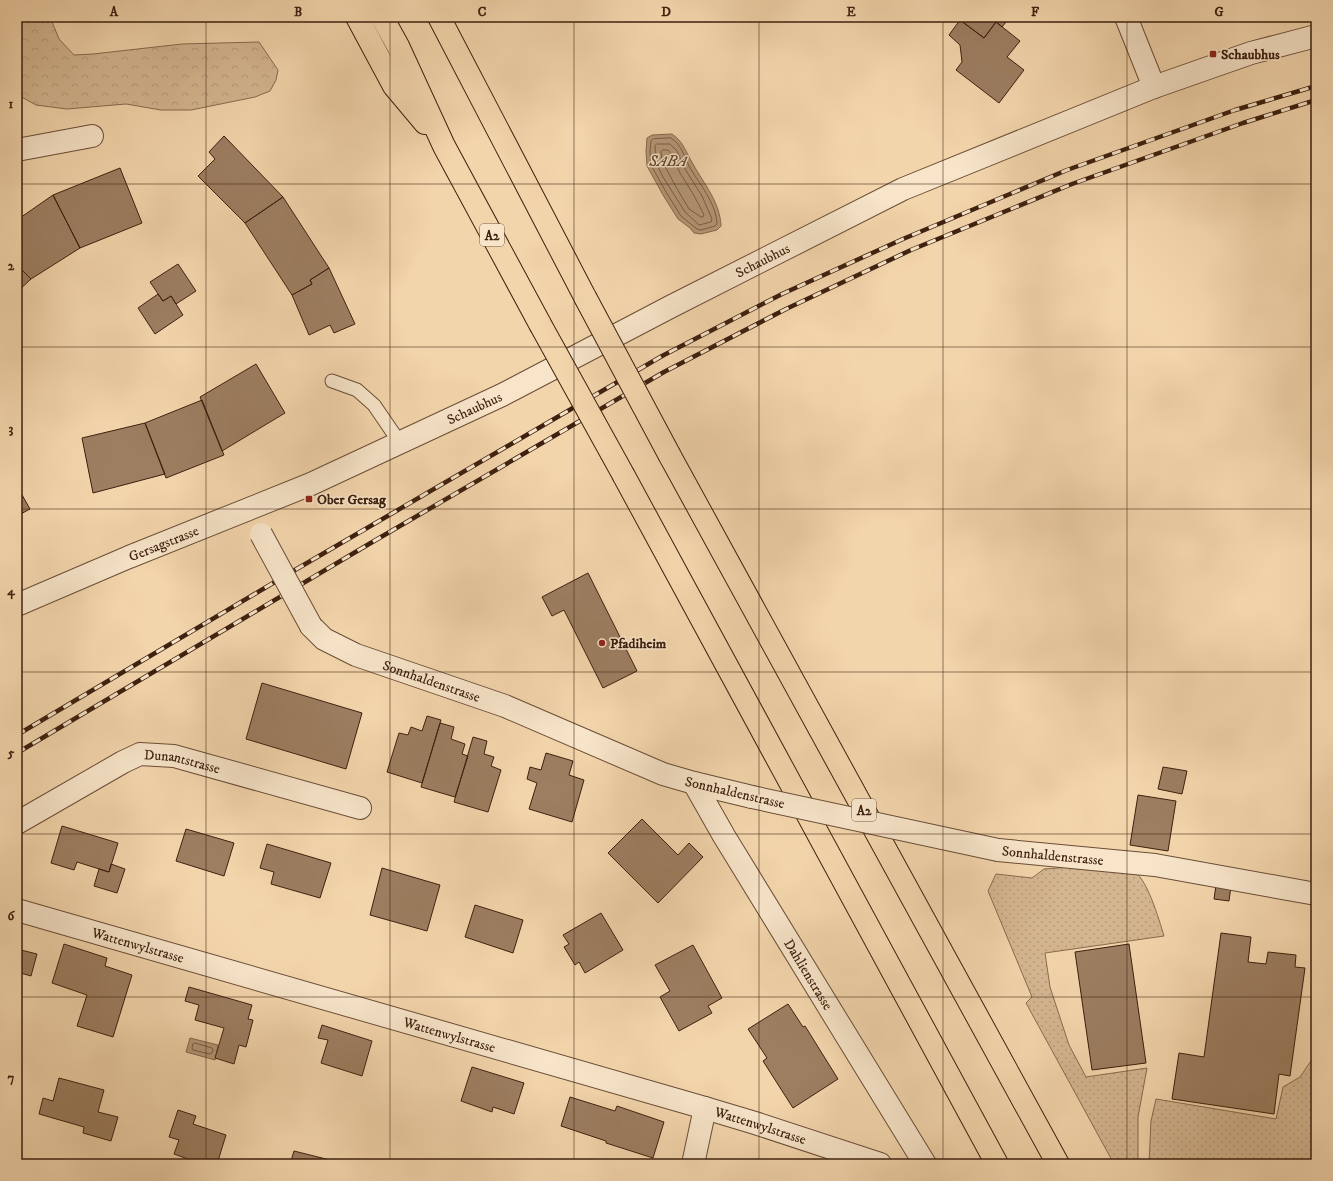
<svg xmlns="http://www.w3.org/2000/svg" width="1333" height="1181" viewBox="0 0 1333 1181" font-family="'IM FELL DW Pica',serif">
	<style>
		.grass { fill: url(#grass-dots); stroke: #886b50 }
		.forest { fill: url(#forest-crowns); stroke: #886b50 }
		.water { fill: #b59777; stroke: #85674d }
		.lines { fill: none; stroke-linecap: round; stroke-linejoin: round }
		.shore { stroke: #795c43; stroke-width: 1 }
		.building { fill: #9c7e61; stroke: #3d200f }
		.lane-casing { stroke: #6a4d36; stroke-width: 15 }
		.street-casing { stroke: #6a4d36; stroke-width: 24 }
		.highway-casing { stroke: #3d200f; stroke-width: 24 }
		.lane { stroke: #f7e4c9; stroke-width: 13 }
		.street { stroke: #f7e4c9; stroke-width: 22 }
		.highway { stroke: #f3d5ac; stroke-width: 22 }
		.rail-casing { stroke: #3d200f; stroke-width: 4.5 }
		.rail { stroke: #f7e4c9; stroke-width: 3; stroke-dasharray: 9; stroke-linecap: butt }
		.street-bridge-casing { stroke: #6a4d36; stroke-width: 24; stroke-linecap: butt }
		.highway-bridge-casing { stroke: #3d200f; stroke-width: 24; stroke-linecap: butt }
		.street-bridge { stroke: #f7e4c9; stroke-width: 22 }
		.highway-bridge { stroke: #f3d5ac; stroke-width: 22 }
		.grid { fill: none; stroke: #3d200f; stroke-width: 1; stroke-opacity: 0.55 }
		.poi-dot { fill: #8f2418; stroke: #f7e4c9; stroke-width: 1.5 }
		.labels { text-anchor: middle; stroke-width: 3; stroke-linejoin: round; paint-order: stroke }
		.shield { fill: #f7e4c9; stroke: #755b47; stroke-width: 1 }
		.shield-label { font-size: 13px; font-weight: bold; fill: #3d200f }
		.poi-label { font-size: 14px; font-weight: bold; fill: #3d200f; stroke: #f7e4c9; text-anchor: start }
		.street-label { font-size: 14px; fill: #3d200f; stroke: #f7e4c9 }
		.water-label { font-size: 15px; font-style: italic; fill: #61442e; stroke: #f7e4c9 }
		.neatline { fill: none; stroke: #3d200f; stroke-width: 1.5 }
		.grid-label { font-size: 13px; text-anchor: middle; font-weight: bold; fill: #3d200f }
	</style>
	<defs>
		<pattern id="grass-dots" width="8" height="8" patternUnits="userSpaceOnUse"><rect width="8" height="8" fill="#d4b691"/><path d="M2 2h.1M6 6h.1" fill="none" stroke="#b79c7c" stroke-width="1.8" stroke-linecap="round"/></pattern>
		<pattern id="forest-crowns" width="20" height="18" patternUnits="userSpaceOnUse"><rect width="20" height="18" fill="#d4b691"/><path d="M2 6a3 3 0 1 1 6 0M12 15a3 3 0 1 1 6 0" fill="none" stroke="#b79c7c"/></pattern>
	</defs>
	<rect width="100%" height="100%" fill="#f3d5ac"/>
	<filter id="stains"><feTurbulence type="fractalNoise" baseFrequency=".005" numOctaves="4"/><feColorMatrix values="0 0 0 0 .2 0 0 0 0 .09 0 0 0 0 .02 0 0 0 .5 -.17"/></filter>
	<radialGradient id="worn" r=".72"><stop offset=".6" stop-color="#630" stop-opacity="0"/><stop offset="1" stop-color="#630" stop-opacity=".3"/></radialGradient>
	<path class="grass" d="M1085,866C1093,866 1126,866 1131,869C1147,876 1159,920 1164,936L1045,953L1050,987L1069,1045L1086,1077L1147,1068L1138,1117V1164H1114L1026,1003L1032,997L988,891L996,874L1032,878L1044,869Z
		M1314,1031H1316V1164H1149L1151,1121L1156,1099L1276,1119L1283,1087L1300,1077L1313,1058Z"/>
	<path class="forest" d="M17,17H50L59,39L74,55L93,54L182,44L259,42L278,70L276,80L270,91L255,97L191,110H161L126,104L67,109L36,105L18,95L17,92Z"/>
	<path class="water" d="M672,134C684,142 686,153 693,164C704,184 720,202 721,226L717,230L701,234L694,233L690,228L678,219L663,195L647,166L646,151L647,138L652,135Z
		M190,1038L218,1045L215,1060L186,1052Z"/>
	<g class="lines">
		<path class="shore" d="M671,138C682,145 684,156 689,166C699,184 716,202 717,224L715,226L701,230L697,229L681,216L666,192L651,165L650,151L651,141L653,139Z
			M657,144H670L677,151L685,169L702,196L712,219L711,222L699,225L685,212L663,177L656,163L655,146Z
			M663,150H668C674,156 676,165 680,173C689,187 697,200 704,215L703,217H701L689,209L676,187L662,161L661,152Z
			M195,1043L212,1048L213,1050L212,1053L210,1054L193,1050L192,1048L193,1044Z"/>
	</g>
	<path class="building" d="M960,17H1010L1002,27L996,22L984,38L960,20Z
		M960,20L984,38L996,22L1020,41L1007,57L1024,70L999,103L956,70L962,62L960,45L949,35Z
		M224,136L283,197L245,223L198,176L215,159L209,152Z
		M120,168L142,223L80,248L53,195Z
		M53,195L80,248L31,279L17,265V220Z
		M283,197L329,268L310,280L312,284L292,295L245,223Z
		M178,264L196,291L176,304L171,296L163,301L150,282Z
		M17,265L31,279L17,292Z
		M329,268L355,324L334,333L330,325L309,335L292,295L312,284L310,280Z
		M158,294L163,301L171,296L183,315L155,334L138,308Z
		M256,364L285,413L222,451L200,397Z
		M202,400L224,455L166,478L145,423Z
		M145,423L165,474L93,493L82,438Z
		M17,486L30,509L17,516Z
		M588,573L637,671L603,688L564,610L552,616L542,597Z
		M262,683L362,713L346,769L246,739Z
		M427,716L441,720L422,783L387,772L399,733L408,735L411,727L422,731Z
		M440,723L454,727L451,739L465,744L462,754L468,756L455,797L421,787Z
		M473,737L487,741L484,754L494,757L491,766L501,770L488,812L454,802Z
		M546,753L573,761L569,775L584,780L572,822L529,809L537,783L527,779L530,767L541,770Z
		M1163,767L1187,771L1182,794L1158,789Z
		M1138,795L1176,801L1168,851L1130,845Z
		M642,819L678,855L689,843L703,857L658,903L608,853Z
		M62,826L118,843L109,872L77,862L74,870L51,863Z
		M186,829L234,843L224,876L176,861Z
		M267,844L331,863L320,898L271,884L274,872L260,868Z
		M111,864L125,869L117,893L94,886L99,869L109,872Z
		M382,868L440,885L427,931L370,915Z
		M1216,885L1231,886L1229,901L1214,899Z
		M475,905L523,920L513,953L465,937Z
		M601,913L623,950L585,973L579,962L575,965L564,947L569,944L563,935Z
		M1221,933L1251,937L1248,962L1266,964L1268,952L1296,955L1295,967L1305,968L1290,1076L1279,1074L1274,1114L1172,1099L1179,1053L1204,1057Z
		M64,944L107,958L105,966L132,975L113,1037L77,1026L87,995L52,983Z
		M1129,944L1146,1063L1092,1070L1075,952Z
		M693,945L722,998L708,1006L712,1013L679,1031L660,997L670,991L655,965Z
		M17,949L37,954L31,976L17,972Z
		M189,987L252,1005L248,1019L253,1020L246,1047L239,1045L234,1064L215,1058L224,1028L195,1020L199,1005L185,1001Z
		M788,1004L803,1027L805,1026L838,1079L793,1108L763,1061L767,1058L748,1029Z
		M322,1025L372,1041L362,1076L321,1063L328,1040L318,1038Z
		M472,1067L524,1083L514,1114L493,1107L492,1112L461,1101Z
		M59,1078L104,1090L98,1112L118,1117L111,1141L83,1133L84,1127L39,1114L43,1098L53,1101Z
		M570,1097L615,1111L617,1106L664,1122L653,1158L606,1143V1141L561,1126Z
		M178,1110L196,1116L193,1124L226,1135L217,1164H202L174,1154L179,1140L169,1137Z
		M294,1151L346,1164H290Z
		M356,1160L369,1164H355Z"/>
	<g class="lines">
		<g class="lane-casing">
			<path id="lane" d="M332,381L357,390L374,405L400,443"/>
		</g>
		<g class="street-casing">
			<g id="street">
				<path d="M1126,17L1154,87"/>
				<path d="M17,150L92,136"/>
				<path id="s1" d="M17,605L129,557L311,484L502,395L672,306L903,189L1154,87L1251,53L1316,36"/>
				<path id="s2" d="M311,626L324,639L356,655L505,706L663,774L694,783L752,797"/>
				<path id="s3" d="M694,783L724,836L925,1164"/>
				<path id="s4" d="M17,823L123,762L140,754L174,756L360,808"/>
				<path id="s5" d="M998,850L1155,865L1316,894"/>
				<path id="s6" d="M17,910L705,1108L755,1123L880,1164"/>
				<path d="M693,1164L705,1108"/>
			</g>
		</g>
		<g class="highway-casing">
			<path id="highway" d="M357,17L394,86L425,123
				M382,17L398,46L444,146L540,324
				M439,17L585,297
				M670,456L1058,1164
				M624,476L997,1164"/>
		</g>
		<use href="#lane" class="lane"/>
		<use href="#street" class="street"/>
		<use href="#highway" class="highway"/>
		<g class="rail-casing">
			<path id="rail" d="M17,735L295,570L662,356L782,294L903,239L1067,170L1235,110L1316,86
				M17,753L369,544L664,372L786,309L911,250L1072,184L1243,123L1316,100"/>
		</g>
		<use href="#rail" class="rail"/>
		<g class="street-bridge-casing">
			<path id="street-bridge" d="M261,534L311,626
				M752,797L998,850"/>
		</g>
		<g class="highway-bridge-casing">
			<path id="highway-bridge" d="M585,297L670,456
				M540,324L624,476"/>
		</g>
		<use href="#street-bridge" class="street-bridge"/>
		<use href="#highway-bridge" class="highway-bridge"/>
	</g>
	<path class="grid" d="M206,17V1164M390,17V1164M574,17V1164M759,17V1164M943,17V1164M1127,17V1164M17,184H1316M17,347H1316M17,509H1316M17,672H1316M17,834H1316M17,997H1316"/>
	<g class="poi-dot">
		<rect x="1209" y="50" width="8" height="8" rx="2"/>
		<rect x="305" y="495" width="8" height="8" rx="2"/>
		<circle cx="602" cy="643" r="4"/>
	</g>
	<g class="labels">
		<g class="shield">
			<rect x="480" y="224" width="24" height="22" rx="3"/>
			<rect x="852" y="799" width="24" height="22" rx="3"/>
		</g>
		<g class="shield-label">
			<text x="492" y="240">A2</text>
			<text x="864" y="815">A2</text>
		</g>
		<g class="poi-label">
			<text x="1221" y="59">Schaubhus</text>
			<text x="317" y="504">Ober Gersag</text>
			<text x="610" y="648">Pfadiheim</text>
		</g>
		<g class="street-label">
			<text dy="5" stroke="none"><textPath href="#s1" startOffset="822">Schaubhus</textPath></text>
			<text dy="5" stroke="none"><textPath href="#s1" startOffset="498">Schaubhus</textPath></text>
			<text dy="5" stroke="none"><textPath href="#s1" startOffset="159">Gersagstrasse</textPath></text>
			<text dy="5" stroke="none"><textPath href="#s2" startOffset="134">Sonnhaldenstrasse</textPath></text>
			<text dy="5" stroke="none"><textPath href="#s4" startOffset="184">Dunantstrasse</textPath></text>
			<text transform="translate(735 792) rotate(13)" y="5">Sonnhaldenstrasse</text>
			<text dy="5" stroke="none"><textPath href="#s5" startOffset="55">Sonnhaldenstrasse</textPath></text>
			<text dy="5" stroke="none"><textPath href="#s6" startOffset="126">Wattenwylstrasse</textPath></text>
			<text dy="5" stroke="none"><textPath href="#s3" startOffset="223">Dahlienstrasse</textPath></text>
			<text dy="5" stroke="none"><textPath href="#s6" startOffset="450">Wattenwylstrasse</textPath></text>
			<text dy="5" stroke="none"><textPath href="#s6" startOffset="774">Wattenwylstrasse</textPath></text>
		</g>
		<g class="water-label">
			<text x="668" y="166">SABA</text>
		</g>
	</g>
	<rect width="1333" height="1181" fill="none" stroke="#f3d5ac" stroke-width="44"/>
	<rect x="22" y="22" width="1289" height="1137" class="neatline"/>
	<g class="grid-label">
		<text x="114" y="16">A</text>
		<text x="298" y="16">B</text>
		<text x="482" y="16">C</text>
		<text x="666" y="16">D</text>
		<text x="851" y="16">E</text>
		<text x="1035" y="16">F</text>
		<text x="1219" y="16">G</text>
		<text x="11" y="108">1</text>
		<text x="11" y="270">2</text>
		<text x="11" y="433">3</text>
		<text x="11" y="595">4</text>
		<text x="11" y="757">5</text>
		<text x="11" y="920">6</text>
		<text x="11" y="1082">7</text>
	</g>
	<rect width="100%" height="100%" filter="url(#stains)"/>
	<rect width="100%" height="100%" fill="url(#worn)"/>
</svg>
